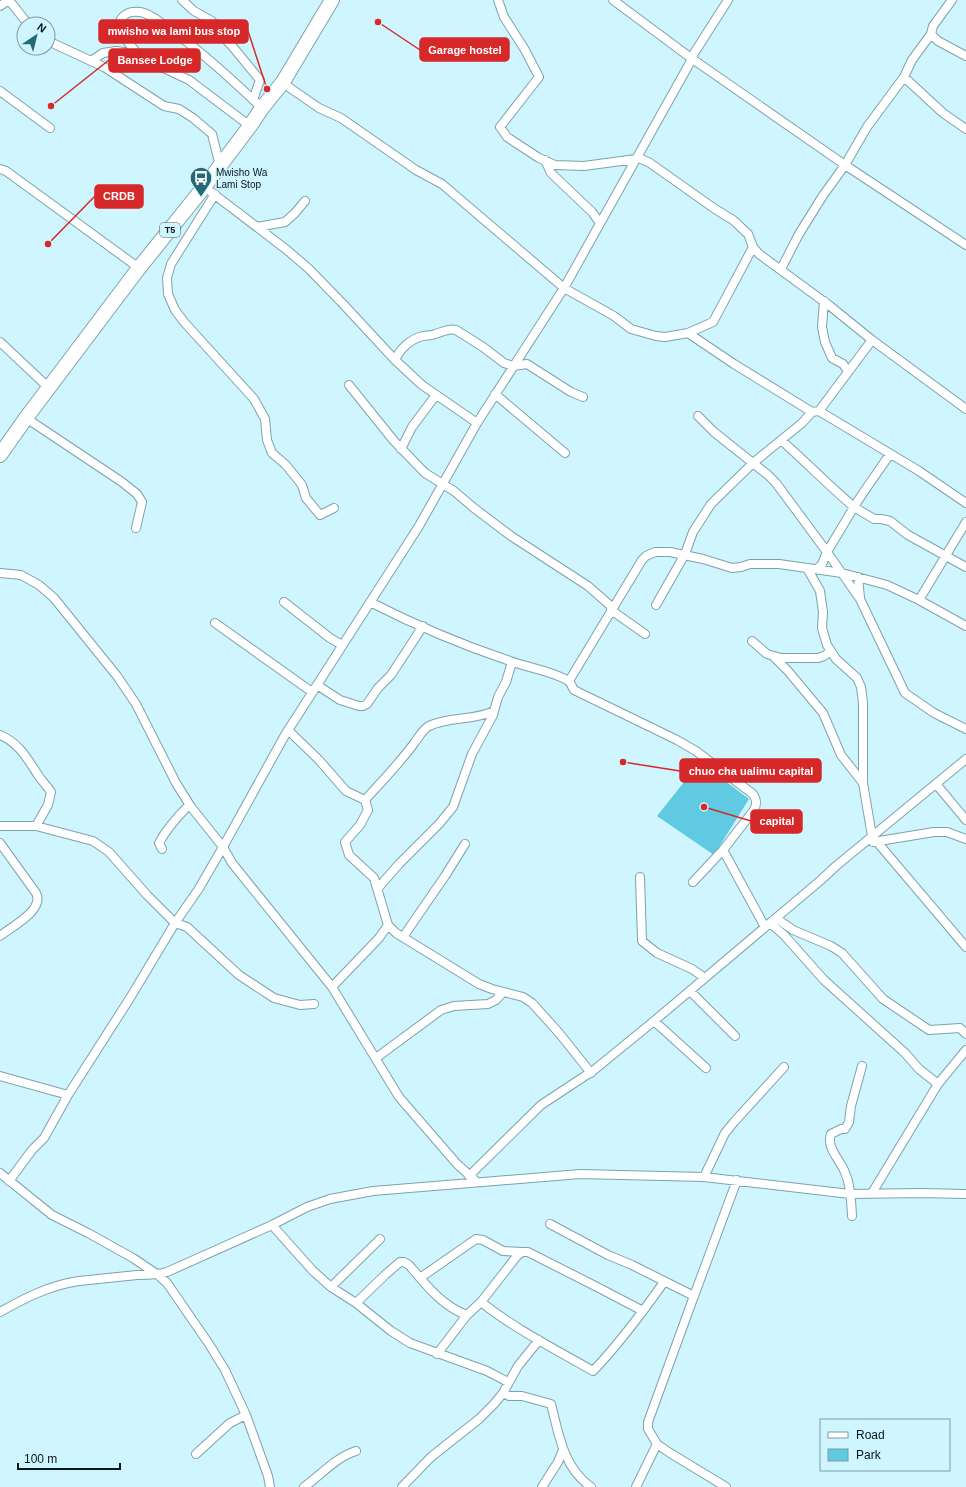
<svg xmlns="http://www.w3.org/2000/svg" width="966" height="1487" viewBox="0 0 966 1487" font-family="Helvetica,sans-serif">
	<style>
		.green { fill: #60cae2 }
		.lines { fill: none; stroke-linecap: round; stroke-linejoin: round }
		.minor-casing { stroke: #7ea2ab; stroke-width: 10 }
		.trunk-casing { stroke: #7ea2ab; stroke-width: 16 }
		.minor { stroke: #fff; stroke-width: 8 }
		.trunk { stroke: #fff; stroke-width: 14 }
		.labels { text-anchor: middle; stroke-width: 3; stroke-linejoin: round; paint-order: stroke }
		.shield { fill: #cff5fe; stroke: #44595e; stroke-width: 1 }
		.shield-label { font-size: 9px; font-weight: bold; fill: #081619 }
		.poi-label { font-size: 10px; fill: #081619; stroke: #cff5fe; text-anchor: start }
		.leader { fill: none; stroke: #d62828; stroke-width: 1.5 }
		.callout-dot { fill: #d62828; stroke: #cff5fe; stroke-width: 1.5 }
		.callout { fill: #d62828; stroke: #d62828; stroke-width: 1.5 }
		.callout-label { font-size: 11px; text-anchor: middle; font-weight: bold; fill: #fff }
	</style>
	<rect width="100%" height="100%" fill="#cff5fe"/>
	<path class="green" d="M700,762L749,799L714,855L657,816Z"/>
	<g class="lines">
		<g class="minor-casing">
			<path id="minor" d="M9,0L28,24
				M182,0L194,11L212,21L217,31L232,46L260,80L253,100
				M498,0L504,17L525,50L539,77L500,127L507,137L539,158L555,165L584,166L636,159
				M613,0L691,58L845,165L966,245
				M0,6L9,0
				M931,34L938,41L966,56
				M48,41L104,67L164,106L179,109L193,118L212,134L220,166
				M140,57C134,49 114,29 121,19C126,12 132,11 140,12C149,13 157,20 164,25C199,49 231,79 262,108
				M691,58L728,0
				M91,61L103,53L116,51L124,52L140,57L189,80L250,126
				M904,77L943,113L966,129
				M283,82L290,88L319,108L341,118L416,170L442,184L564,288L614,316L631,329L656,336L665,337L688,333L713,322L753,247
				M0,91L50,128
				M637,157L650,163L715,209L733,220L748,234L753,247L759,254L830,306L872,340L966,409
				M545,160L551,173L592,212L600,223
				M0,169L6,171L139,268
				M211,192L287,250L309,269L344,305L395,360L422,385L477,423
				M215,194L171,264L167,278L168,294L175,310L184,322L254,399L265,419L267,440L272,453L286,465L302,485L306,498L320,515L334,508
				M257,227L285,222L295,213L305,201
				M781,269L799,234L822,197L845,165L867,127L904,77L912,60L931,34L933,26L952,0
				M824,301L822,327L825,342L832,358L843,364L848,371
				M688,333L734,364L812,412L819,411L919,471L966,503
				M0,342L49,388
				M395,360C400,349 410,339 423,336C427,335 431,336 435,334C443,332 448,328 456,330L483,347L504,363L513,366L527,364L571,392L583,397
				M349,385L394,441L425,473L454,491L474,508L511,536L588,586L613,608
				M495,394L565,453
				M819,411L872,340
				M698,416L714,432L768,475L776,483L827,552L860,599L905,693L934,713L966,729
				M26,418L122,482L137,494L142,502L136,528
				M781,440C806,462 829,486 854,507C865,489 878,472 890,454
				M401,449L412,427L436,395
				M807,568L820,591L823,612L822,628L827,645L836,659L857,678L861,687L863,703V783L872,836L966,947
				M817,569L822,564L827,552L854,507L874,519H881L890,521L908,535L966,567
				M0,573L21,575L39,585L54,598L117,676L136,704L176,783L191,807L223,847L232,863L332,987L399,1097L457,1164L477,1182
				M858,577L860,598
				M919,600L966,522
				M284,602L330,638L342,645
				M370,602C415,625 462,645 510,661C529,668 549,670 567,680C571,682 572,687 574,690L677,740L696,751L753,794C757,800 757,804 754,810L723,850L693,882
				M656,605L685,554L693,532L711,504L753,463L802,423L812,412
				M611,610L645,634
				M215,623L312,692
				M752,641L767,654L781,658H818L824,656L831,651
				M773,656L788,671L823,713L841,755L863,783
				M569,681L642,560L646,556L655,552H670L703,559L732,568L741,567L750,564H779L842,573L887,585L919,600L966,626
				M317,685L340,700L359,706H363L367,704L378,688L391,675L423,626
				M288,730L319,760L346,791L365,800C382,781 400,763 415,742C419,737 423,729 429,726C450,716 473,721 494,711
				M0,735C19,743 27,758 38,775C42,781 47,786 51,792L48,805L36,826
				M936,784L966,820
				M365,800L368,810L360,825L345,842L349,855L374,878L388,925L396,933L479,984L492,989L523,997L532,1003L559,1033L591,1073
				M0,826H36L93,841L109,852L147,895L175,923L187,927L239,975L274,998L300,1005L314,1004
				M873,842L934,832H947L966,839
				M0,843L36,893C45,910 11,927 0,936
				M162,849L159,843C167,828 178,816 189,805
				M723,850L765,927
				M640,877L642,941L657,953L692,969L705,978
				M378,888L399,864L439,824L453,807L472,754L493,715L498,697L506,682L512,662
				M776,918L793,930L831,946L842,953L883,999L929,1030L960,1028L966,1034
				M770,923L784,935L824,980L905,1053L919,1069L938,1084
				M403,937L445,876L465,844
				M332,987L379,938L388,925
				M690,991L735,1036
				M654,1021L706,1068
				M376,1058L441,1010L454,1006L488,1004L496,1000L503,992
				M0,1076L68,1095
				M0,1173L52,1215L88,1233L133,1258L158,1275L167,1283L209,1344L225,1370L246,1415L268,1476L270,1487
				M469,1176L541,1105L594,1070L654,1021L821,880L836,866L966,759
				M704,1177L725,1133L734,1122L784,1067
				M9,1181L32,1150L44,1138L68,1095L130,998L175,923L198,890L223,847L285,735L419,526L477,423L564,288L692,59
				M872,1193L938,1084L966,1050
				M852,1216C851,1200 851,1185 844,1170C839,1159 826,1147 831,1134L841,1129H845L849,1122L851,1106L862,1066
				M550,1224L608,1255L632,1265L694,1296L737,1180
				M272,1225L313,1271L331,1287L356,1303L391,1331L410,1343L487,1371L508,1382
				M420,1278L476,1239L483,1240L503,1251L522,1252
				M331,1287L380,1239
				M694,1296L648,1422V1429L657,1444L670,1453L726,1487
				M481,1302C515,1329 555,1349 593,1371C620,1343 642,1313 664,1282
				M356,1303L385,1275L400,1262H404L409,1265C425,1284 443,1307 467,1315
				M0,1312C25,1298 50,1285 79,1281C98,1279 118,1277 137,1275C147,1275 157,1275 167,1272L272,1225L307,1207L330,1199L373,1191L580,1174L704,1177L850,1194L922,1193L966,1194
				M437,1354L467,1315L481,1302L517,1256L522,1252H528L601,1289L643,1311
				M503,1393L509,1396H522L551,1404C559,1435 563,1467 591,1487
				M196,1454L230,1423L246,1415
				M304,1487C321,1475 336,1457 356,1451
				M402,1487L431,1457L479,1419L494,1404L503,1393L518,1366L539,1340
				M542,1487L558,1462L563,1450
				M636,1487L657,1444"/>
		</g>
		<g class="trunk-casing">
			<path id="trunk" d="M0,455L26,418L139,268L204,187L250,126L262,108L283,82L332,0"/>
		</g>
		<use href="#minor" class="minor"/>
		<use href="#trunk" class="trunk"/>
	</g>
	<defs>
		<g id="bus-pin" transform="scale(1.15)"><path d="M0 17L-7.5 6A9.5 9.5 0 1 1 7.5 6Z" fill="#236978" stroke="#cff5fe"/><path d="M-5-6H5V4H4V6H2V4H-2V6H-4V4H-5ZM-3.5-4V0h7V-4ZM-3.5 1.2v1.5H-2V1.2ZM2 1.2v1.5H3.5V1.2Z" fill="#fff"/></g>
	</defs>
	<g fill-rule="evenodd">
		<use href="#bus-pin" x="201" y="178"/>
	</g>
	<g class="labels">
		<rect class="shield" x="160" y="223" width="20" height="14" rx="3"/>
		<g class="shield-label">
			<text x="170" y="233">T5</text>
		</g>
		<g class="poi-label">
			<text x="216" y="176">Mwisho Wa<tspan x="216" dy="12">Lami Stop</tspan></text>
		</g>
	</g>
	<path class="leader" d="M267 89L248 31M378 22L420 50M51 106L109 60M48 244L95 196M623 762L680 771M704 807L751 821"/>
	<g class="callout-dot">
		<circle cx="267" cy="89" r="4"/>
		<circle cx="378" cy="22" r="4"/>
		<circle cx="51" cy="106" r="4"/>
		<circle cx="48" cy="244" r="4"/>
		<circle cx="623" cy="762" r="4"/>
		<circle cx="704" cy="807" r="4"/>
	</g>
	<g class="callout">
		<rect x="99" y="20" width="149" height="23" rx="4"/>
		<rect x="420" y="38" width="89" height="23" rx="4"/>
		<rect x="109" y="49" width="91" height="23" rx="4"/>
		<rect x="95" y="185" width="48" height="23" rx="4"/>
		<rect x="680" y="759" width="141" height="23" rx="4"/>
		<rect x="751" y="810" width="51" height="23" rx="4"/>
	</g>
	<g class="callout-label">
		<text x="174" y="35">mwisho wa lami bus stop</text>
		<text x="465" y="54">Garage hostel</text>
		<text x="155" y="64">Bansee Lodge</text>
		<text x="119" y="200">CRDB</text>
		<text x="751" y="775">chuo cha ualimu capital</text>
		<text x="777" y="825">capital</text>
	</g>
	<rect x="820" y="1419" width="130" height="52" fill="#cff5fe" stroke="#7f9ca2"/>
	<rect x="828" y="1432" width="20" height="6" fill="#ffffff" stroke="#7f9ca2"/>
	<text x="856" y="1439" font-size="12" fill="#081619">Road</text>
	<rect x="828" y="1449" width="20" height="12" fill="#60cae2" stroke="#7f9ca2"/>
	<text x="856" y="1459" font-size="12" fill="#081619">Park</text>
	<g transform="translate(36 36) rotate(35)"><circle r="19" fill="#cff5fe" stroke="#7f9ca2"/>
	<path d="M0-3L7 15L0 10L-7 15Z" fill="#236978"/>
	<text y="-6" font-size="11" font-weight="bold" text-anchor="middle" fill="#081619">N</text>
	</g>
	<path d="M18 1463v6h102v-6" fill="none" stroke="#081619" stroke-width="2"/>
	<text x="24" y="1463" font-size="12" fill="#081619" stroke="#cff5fe" stroke-width="3" paint-order="stroke">100 m</text>
</svg>
